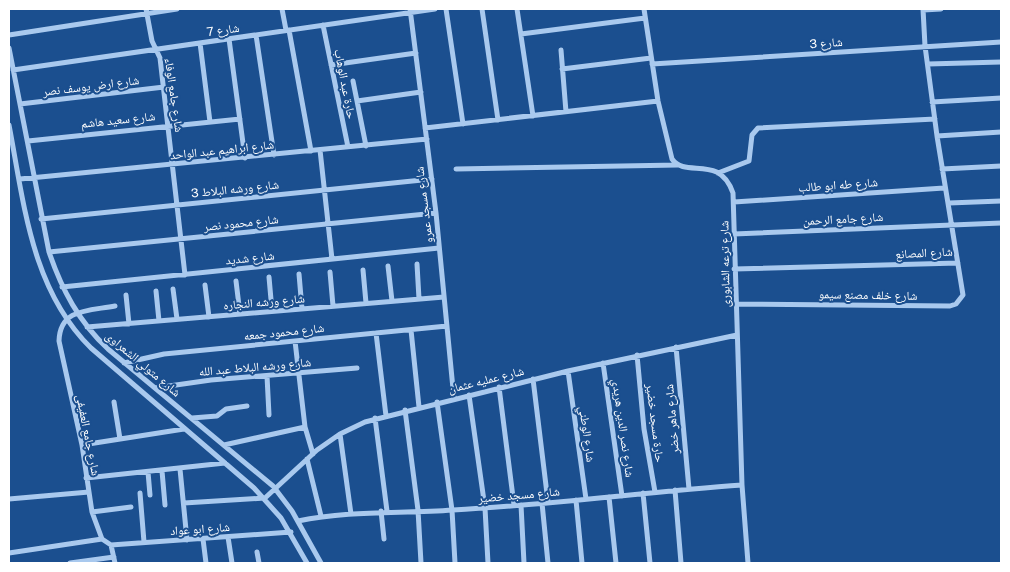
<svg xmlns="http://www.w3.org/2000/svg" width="1010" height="572" viewBox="0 0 1010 572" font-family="'Public Sans','Noto Naskh Arabic',sans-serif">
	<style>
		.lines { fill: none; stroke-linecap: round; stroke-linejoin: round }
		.minor { stroke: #a9c9ee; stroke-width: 5 }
		.labels { text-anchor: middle; stroke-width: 4; stroke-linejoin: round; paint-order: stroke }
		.street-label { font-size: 12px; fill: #fff; stroke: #1b4f8f }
	</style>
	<rect width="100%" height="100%" fill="#1b4f8f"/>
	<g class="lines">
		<path class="minor" d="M146,9L152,41L160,58L185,275
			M282,9L286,30
			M410,9L436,213L454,399
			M446,9L463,124
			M482,9L498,120
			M517,9L533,116
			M644,9L658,101L672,159C686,179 719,153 733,193L742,485L748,563
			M923,10L941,9
			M323,25L348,147
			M289,30L311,151
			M521,34L645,18
			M9,35L177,9
			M256,35L274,155
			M229,39L245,158
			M200,43L210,122
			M9,48L49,252C62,290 79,322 108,349L273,486L292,511L321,563
			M561,50L566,112
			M652,64L1001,42
			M928,64L1001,62
			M331,65L416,53
			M562,69L651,58
			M13,70L435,9
			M353,81L366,146
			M357,101L421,92
			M932,102L1001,98
			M20,104L164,87
			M9,125C24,203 31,289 91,348L254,488L281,518L307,563
			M425,128L658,101
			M937,136L1001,132
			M28,141L240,119
			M320,150L332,259
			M456,169L678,165
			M942,169L1001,166
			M718,173L749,161L752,135L758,128L935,119
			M20,179L427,139
			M734,202L944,188
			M949,203L1001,201
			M41,219L432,179
			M734,234L1001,223
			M49,252L436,213
			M417,264L419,299
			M388,266L392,301
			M734,269L958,263
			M363,270L366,303
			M330,272L333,306
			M299,274L302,309
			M269,277L272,311
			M236,281L240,314
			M205,285L209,317
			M62,287L439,248
			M173,289L177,319
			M156,291L159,321
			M126,295L129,324
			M736,304L950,306L956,304L963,295L937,136L925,46L923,9
			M87,327L444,297
			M411,330L419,407
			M376,333L386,416
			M295,341L305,427L313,454
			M676,347L689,489
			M637,355L644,429L655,492
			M124,363L164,354L447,326
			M603,363L622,496
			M568,371L586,499
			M267,376L269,415
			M533,379L548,502
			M499,387L514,505
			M155,388L211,380L357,368
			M469,395L485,508L488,563
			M114,402L120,439
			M437,402L452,510L455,563
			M405,410L418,510L421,563
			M192,418L217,416L226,409L247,406
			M375,418L387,511
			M340,434L351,514
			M82,445L184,429
			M224,445L305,427
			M307,459L321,516
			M180,469L187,540
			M162,471L165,505
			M148,472L150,495
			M86,478L225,463
			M675,490L681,563
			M140,493L144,542
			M643,493L650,563
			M609,497L616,563
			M9,499L89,492
			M576,500L582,563
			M184,503L265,498L317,450L340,434L365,422L568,371L737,335
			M542,503L548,563
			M521,505L524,563
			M381,511L384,539
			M92,512L131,507
			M298,521C350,510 401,514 453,510C550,505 645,492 742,485
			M228,537L232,563
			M203,539L206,563
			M111,545L291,532
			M257,552L259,563
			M9,553L102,539
			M70,563L114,557
			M115,563L111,545L102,539L92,512L82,445L59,341C60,308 89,311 115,306"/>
	</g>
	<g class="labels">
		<g class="street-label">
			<text transform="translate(223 30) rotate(-8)" y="4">شارع 7</text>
			<text transform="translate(826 43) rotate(-4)" y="4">شارع 3</text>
			<text transform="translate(345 84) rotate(79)" y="4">حارة عبد الوهاب</text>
			<text transform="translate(91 86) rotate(-7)" y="4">شارع ارض يوسف نصر</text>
			<text transform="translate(174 95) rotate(82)" y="4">شارع جامع الوفاء</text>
			<text transform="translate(118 120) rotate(-6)" y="4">شارع سعيد هاشم</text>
			<text transform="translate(222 150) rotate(-6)" y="4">شارع ابراهيم عبد الواحد</text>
			<text transform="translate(838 185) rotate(-4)" y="4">شارع طه ابو طالب</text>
			<text transform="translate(235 189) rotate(-6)" y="4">شارع ورشه البلاط 3</text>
			<text transform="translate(424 205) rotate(-97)" y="4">شارع مسجد عمرو</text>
			<text transform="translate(843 219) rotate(-3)" y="4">شارع جامع الرحمن</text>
			<text transform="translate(241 223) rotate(-6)" y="4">شارع محمود نصر</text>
			<text transform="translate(924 253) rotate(-3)" y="4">شارع المصانع</text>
			<text transform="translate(250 258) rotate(-6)" y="4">شارع شديد</text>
			<text transform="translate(725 264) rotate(-91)" y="4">شارع ترعه الشابورى</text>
			<text transform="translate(868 295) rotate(1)" y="4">شارع خلف مصنع سيمو</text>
			<text transform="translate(264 302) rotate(-5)" y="4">شارع ورشه النجاره</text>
			<text transform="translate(284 332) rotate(-6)" y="4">شارع محمود جمعه</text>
			<text transform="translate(143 364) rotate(40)" y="4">شارع متولي الشعراوى</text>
			<text transform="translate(255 367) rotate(-5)" y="4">شارع ورشه البلاط عبد الله</text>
			<text transform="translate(486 380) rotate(-14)" y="4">شارع عمليه عثمان</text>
			<text transform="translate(672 419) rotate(-95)" y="4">شارع ماهر خضر</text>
			<text transform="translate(655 423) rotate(83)" y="4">حارة مسجد خضير</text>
			<text transform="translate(623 428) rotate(82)" y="4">شارع نصر الدين هريدي</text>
			<text transform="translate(587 434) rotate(82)" y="4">شارع الوطني</text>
			<text transform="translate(88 435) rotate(79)" y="4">شارع جامع العفيفى</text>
			<text transform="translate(519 495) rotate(-5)" y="4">شارع مسجد خضير</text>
			<text transform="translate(200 529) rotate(-4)" y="4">شارع ابو عواد</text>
		</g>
	</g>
	<rect width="1010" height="572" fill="none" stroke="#ffffff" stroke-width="20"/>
</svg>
